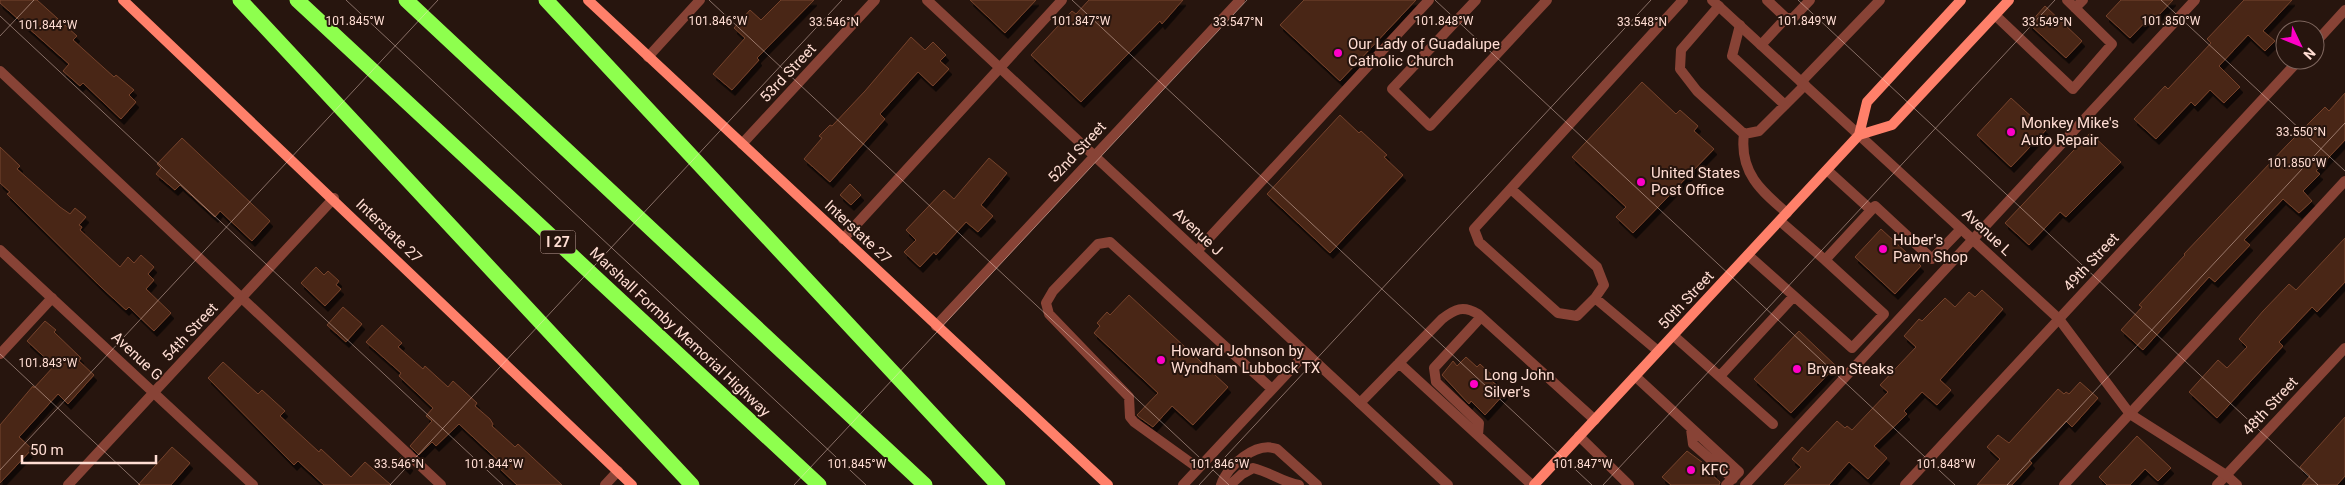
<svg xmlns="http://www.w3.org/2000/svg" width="2345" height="485" viewBox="0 0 2345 485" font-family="Roboto,sans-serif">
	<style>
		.building { fill: #482819; stroke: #76422a; filter: url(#shadow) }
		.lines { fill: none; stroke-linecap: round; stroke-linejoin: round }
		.service { stroke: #884336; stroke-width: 10 }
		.minor { stroke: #884336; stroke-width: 10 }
		.tertiary { stroke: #884336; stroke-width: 10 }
		.secondary { stroke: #ff806a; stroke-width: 10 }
		.motorway { stroke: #8eff4e; stroke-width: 15 }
		.ticks { fill: none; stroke: #ffddd3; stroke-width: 1; stroke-opacity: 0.45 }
		.poi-dot { fill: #fe00c7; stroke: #27150e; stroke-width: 2 }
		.labels { text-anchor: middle; stroke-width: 4; stroke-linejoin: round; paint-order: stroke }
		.shield { fill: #27150e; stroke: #bea198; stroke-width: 1 }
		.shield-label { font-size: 14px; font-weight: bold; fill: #ffddd3 }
		.poi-label { font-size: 15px; fill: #ffddd3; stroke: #27150e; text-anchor: start }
		.street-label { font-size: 15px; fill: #ffddd3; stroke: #27150e }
		.ticks-label { font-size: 12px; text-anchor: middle; fill: #ffddd3; stroke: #27150e; stroke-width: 4; stroke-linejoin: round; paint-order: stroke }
	</style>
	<defs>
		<filter id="shadow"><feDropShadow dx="3" dy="5.5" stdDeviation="0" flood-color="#0009"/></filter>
	</defs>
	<rect width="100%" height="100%" fill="#27150e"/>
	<path class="building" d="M0,0H37L77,36L73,40L114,77L116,75L134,90L129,95L136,102L121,119L83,83L80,86L63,71L69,64L0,3Z
		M781,0H814L757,58L759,60L732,90L713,74L745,38L734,28L750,10L761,20Z
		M970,0H1036L1005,33Z
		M1089,0H1183L1162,24L1160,21L1081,102L1031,55L1072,11L1076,14Z
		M1304,0H1416L1340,81L1280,25Z
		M2121,0H2173L2157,17L2153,14L2130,38L2106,16Z
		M2244,0H2292L2263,31L2275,41L2265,51L2248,35L2219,66L2240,87L2224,103L2210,90L2195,106L2191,102L2156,139L2134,119L2165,86L2168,89L2211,43L2207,39Z
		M2045,6L2082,41L2066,58L2029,24Z
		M911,37L925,50L933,42L946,55L940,61L949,69L933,86L918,72L880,114L885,119L830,182L804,159L822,138L819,136L830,125L832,126L865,91Z
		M1642,82L1676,114L1680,110L1698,126L1694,131L1714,149L1633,233L1616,217L1626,207L1572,157Z
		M2345,93V140L2316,171L2320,174L2303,191L2312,201L2299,213L2283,199L2244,240L2250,245L2215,282L2209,277L2143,350L2121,330L2142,307L2139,305L2185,255L2184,254L2288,144L2325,107L2329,111Z
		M2011,98L2046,130L2011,167L1977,135Z
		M1340,115L1359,133L1361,131L1387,155L1384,157L1403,175L1330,253L1267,194Z
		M2090,133L2121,162L2066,217L2060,212L2029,245L2005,223Z
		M182,138L270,221L252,241L220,211L215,217L180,185L175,190L156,174L161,168L157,164Z
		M0,147L20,166L17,169L60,207L70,214L75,208L86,217L79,225L82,227L80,230L120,267L128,257L134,263L141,255L154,267L148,274L154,280L146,289L171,313L154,331L129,307L126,310L101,287L7,194L10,192L0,183Z
		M989,158L1007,173L981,205L993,216L978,232L966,222L936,255L934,252L920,267L904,252L916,240L906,230L944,190L954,199Z
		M850,184L861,195L851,205L840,195Z
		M1881,229L1921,266L1895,294L1855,257Z
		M2345,238V282L2317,312L2312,307L2279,342L2283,346L2217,418L2189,392L2218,360L2227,368L2247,347L2239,339L2263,311L2289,284L2296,290Z
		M316,267L324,275L328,271L339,281L336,285L341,289L325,306L301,283Z
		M1982,290L2003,309L1940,380L1951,390L1937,405L1922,392L1904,411L1907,414L1874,446L1887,458L1868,479L1849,462L1829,485H1784L1801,467L1792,459L1802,447L1808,452L1837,421L1845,428L1847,426L1852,430L1888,392L1880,385L1916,347L1904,336L1919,319L1922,321L1945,298L1955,307L1969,292L1975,297Z
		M1129,295L1228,387L1193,425L1172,406L1153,427L1139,417L1137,415L1158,393L1094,333L1100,326L1097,323L1107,312L1110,315Z
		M343,307L362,324L346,342L327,325Z
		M45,321L56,330L54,332L81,358L79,361L94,375L68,404L58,394L19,437L32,449L0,483V425L33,386L34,388L54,366L27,341Z
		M382,325L402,343L398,347L423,369L425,366L448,387L453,381L477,403L475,406L490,419L493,424L492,426L515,447L518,444L562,485H517L497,466L500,462L459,424L436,446L432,442L419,455L410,446L432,421L426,416L433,408L399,376L401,373L366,342Z
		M1799,331L1836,366L1791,413L1754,379Z
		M1466,357L1477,367L1480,364L1494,377L1491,380L1505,393L1485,415L1471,401L1469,404L1442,375L1453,361L1457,366Z
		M223,362L258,394L262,390L285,411L280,416L319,452L321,449L351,477L365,462L391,485H324L298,461L294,465L208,378Z
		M2080,382L2098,398L2072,427L2066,421L2029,460L2032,463L2012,485H1977L2000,459L1987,447L1998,435L2009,443L2058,389L2064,394L2066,392L2069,394Z
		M2345,417V476L2337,485H2302L2310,476L2300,467Z
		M2137,436L2171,468L2158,481L2145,469L2130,485H2107L2099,477Z
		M172,447L190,463L171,485H138Z
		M1687,451L1714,471L1711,474L1720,482L1719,485H1671L1662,477Z
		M401,457L410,465L407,469L398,460Z"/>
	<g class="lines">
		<path class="service" d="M1476,0L1392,89L1430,126L1547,0
			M1767,0L1786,18H1793L1810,0
			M1719,6L1681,50L1680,69L1697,91L1744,134
			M2075,8L2083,0
			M1995,15L2073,89L2112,44L2067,0
			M1740,25L1732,56L1785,105
			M1761,45L1786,18
			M648,57L700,0
			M0,71L441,485
			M1801,82L1880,0
			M1744,134C1739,172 1761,191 1787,213
			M1744,134L1759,131L1805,85
			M1827,170L1871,210
			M1511,189L1597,267L1604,285L1595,298L1577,316L1558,313L1479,242L1474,229L1683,0
			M1780,221L1825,260
			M843,239L1062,0
			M1197,251L1429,0
			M1748,255L1794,296
			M1595,298L1658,351
			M1674,336L1773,424
			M0,354L52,298
			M1399,363L1532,485
			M1635,376L1739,472L1726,485
			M1720,376L1794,296L1852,348L1884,314L1825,260L1875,206L1932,259L1961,229
			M1360,403L1442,319C1455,309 1463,305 1478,314L1595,420
			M1691,429L1693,444L1733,479
			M1478,435L1479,423L1436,382L1434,368L1481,317
			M1579,436L1629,485
			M1198,468L1134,422L1130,417L1129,397L1049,314L1046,303L1053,291L1098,244L1110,242L1272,389
			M605,485L618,471
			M1183,485L1306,353
			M1221,485C1227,466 1256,441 1277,449L1317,485
			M1230,485L1242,474L1253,468C1270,472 1282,482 1299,485
			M1745,485L2195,0
			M2064,485L2345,181"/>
		<path class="minor" d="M927,0L1448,485
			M1712,0L1859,135
			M2315,43L2345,10
			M742,144L875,0
			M0,250L253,485
			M936,326L1240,0
			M68,485L334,198
			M1905,485L2299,60
			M2217,485L2345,348"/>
		<path class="tertiary" d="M1859,135L2059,319L2130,414L2226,475L2237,485"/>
		<path class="secondary" d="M123,0L632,485
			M588,0L1108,485
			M1859,135L1892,125L2009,0
			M1534,485L1859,135L1867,102L1961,0"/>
		<path class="motorway" d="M240,0L692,485
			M297,0L819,485
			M406,0L925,485
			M546,0L998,485"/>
	</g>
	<path class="ticks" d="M346,0L866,485M709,0L1229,485M1072,0L1592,485M1435,0L1955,485M1798,0L2318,485M2161,0L2345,171M0,16L503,485M0,36L34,0M0,354L140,485M0,470L438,0M390,485L842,0M794,485L1247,0M1199,485L1651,0M1603,485L2055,0M2007,485L2345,123"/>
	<g class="poi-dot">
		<circle cx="1338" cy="53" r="5"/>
		<circle cx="2011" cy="132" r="5"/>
		<circle cx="1641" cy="182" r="5"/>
		<circle cx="1883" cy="249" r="5"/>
		<circle cx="1161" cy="360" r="5"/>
		<circle cx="1797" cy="369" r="5"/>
		<circle cx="1474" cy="384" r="5"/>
		<circle cx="1691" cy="470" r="5"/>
	</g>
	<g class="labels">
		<rect class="shield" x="540.5" y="230.5" width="35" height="23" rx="4"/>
		<g class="shield-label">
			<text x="558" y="247">I 27</text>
		</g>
		<g class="poi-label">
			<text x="1348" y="49">Our Lady of Guadalupe<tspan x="1348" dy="17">Catholic Church</tspan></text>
			<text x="2021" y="128">Monkey Mike's<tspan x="2021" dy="17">Auto Repair</tspan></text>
			<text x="1651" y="178">United States<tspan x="1651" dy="17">Post Office</tspan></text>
			<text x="1893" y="245">Huber's<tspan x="1893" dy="17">Pawn Shop</tspan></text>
			<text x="1171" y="356">Howard Johnson by<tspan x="1171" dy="17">Wyndham Lubbock TX</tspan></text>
			<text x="1807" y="374">Bryan Steaks</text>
			<text x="1484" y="380">Long John<tspan x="1484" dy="17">Silver's</tspan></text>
			<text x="1701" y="475">KFC</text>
		</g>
		<g class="street-label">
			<text transform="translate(788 73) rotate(-47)" y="5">53rd Street</text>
			<text transform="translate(1077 152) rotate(-47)" y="5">52nd Street</text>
			<text transform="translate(389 231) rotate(44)" y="5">Interstate 27</text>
			<text transform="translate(858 232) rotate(43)" y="5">Interstate 27</text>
			<text transform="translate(1198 232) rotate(43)" y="5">Avenue J</text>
			<text transform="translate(1987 232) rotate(43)" y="5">Avenue L</text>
			<text transform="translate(2091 262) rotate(-47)" y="5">49th Street</text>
			<text transform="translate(1686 300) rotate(-47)" y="5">50th Street</text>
			<text transform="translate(190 332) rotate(-47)" y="5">54th Street</text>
			<text transform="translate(680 332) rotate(43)" y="5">Marshall Formby Memorial Highway</text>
			<text transform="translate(137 356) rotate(43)" y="5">Avenue G</text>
			<text transform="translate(2270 406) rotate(-47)" y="5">48th Street</text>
		</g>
	</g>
	<g class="ticks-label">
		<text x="355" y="25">101.845°W</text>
		<text x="718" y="25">101.846°W</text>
		<text x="1081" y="25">101.847°W</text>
		<text x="1444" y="25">101.848°W</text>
		<text x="2171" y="25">101.850°W</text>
		<text x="1807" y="25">101.849°W</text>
		<text x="834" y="26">33.546°N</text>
		<text x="1238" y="26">33.547°N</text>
		<text x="1642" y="26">33.548°N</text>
		<text x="2047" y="26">33.549°N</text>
		<text x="48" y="29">101.844°W</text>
		<text x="2301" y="136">33.550°N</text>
		<text x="2297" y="167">101.850°W</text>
		<text x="48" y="367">101.843°W</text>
		<text x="399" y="468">33.546°N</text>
		<text x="494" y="468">101.844°W</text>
		<text x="857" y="468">101.845°W</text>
		<text x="1220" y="468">101.846°W</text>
		<text x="1583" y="468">101.847°W</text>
		<text x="1946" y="468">101.848°W</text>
	</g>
	<g transform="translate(2300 45) rotate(133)"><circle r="24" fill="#27150e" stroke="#7d655d"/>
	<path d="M0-4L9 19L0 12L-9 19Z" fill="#fe00c7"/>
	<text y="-8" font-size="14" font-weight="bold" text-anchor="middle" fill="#ffddd3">N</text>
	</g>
	<path d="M22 455v8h134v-8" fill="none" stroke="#ffddd3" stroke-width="2.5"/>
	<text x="30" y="455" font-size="15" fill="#ffddd3" stroke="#27150e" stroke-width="4" paint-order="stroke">50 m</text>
</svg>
